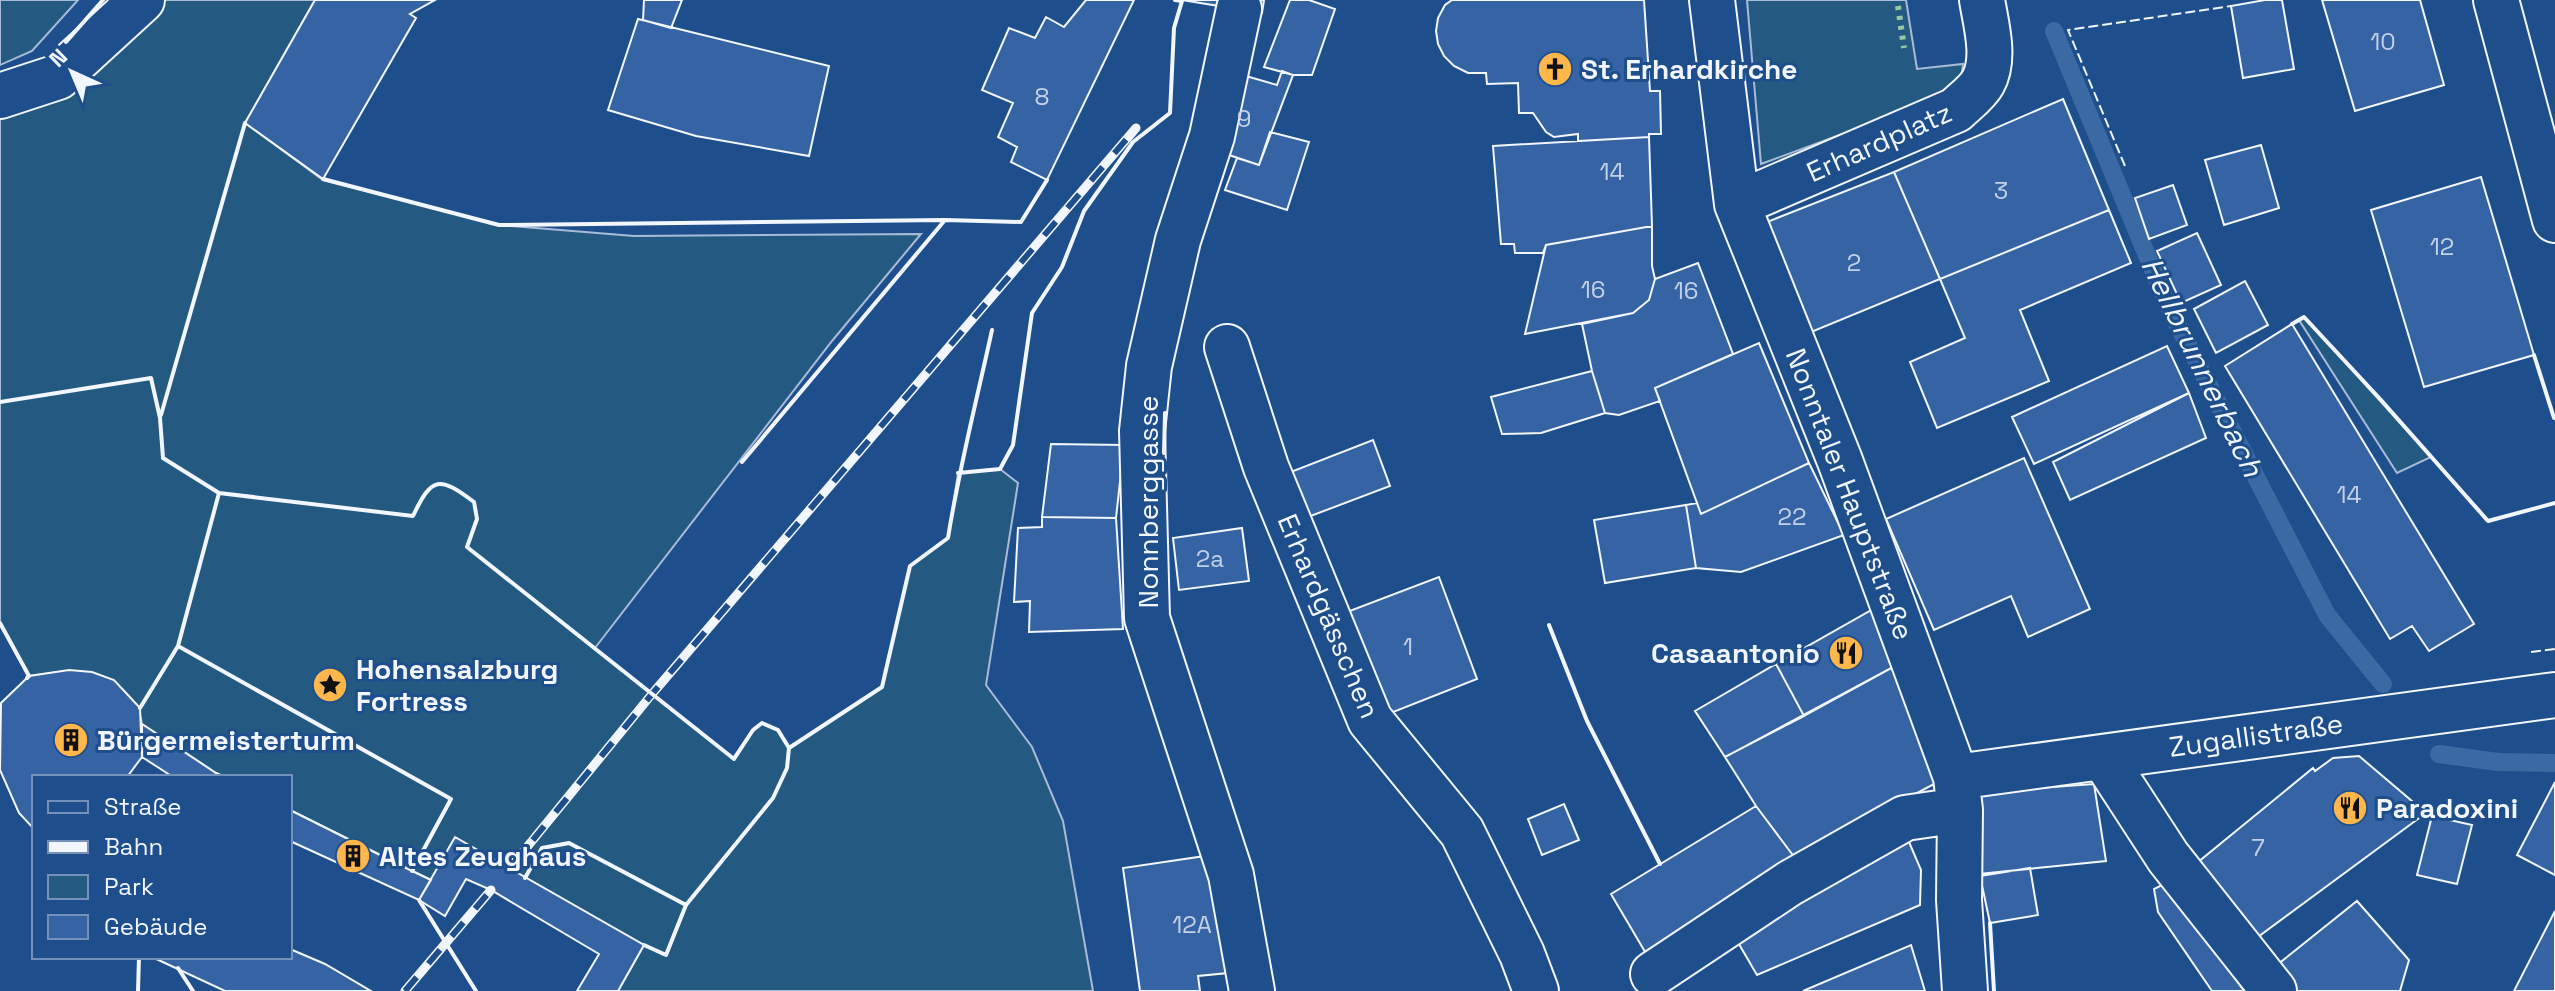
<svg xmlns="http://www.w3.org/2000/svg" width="2555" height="991" viewBox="0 0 2555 991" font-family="'Space Grotesk',sans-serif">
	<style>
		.green { fill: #245a82; stroke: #a8bbd7; stroke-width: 2 }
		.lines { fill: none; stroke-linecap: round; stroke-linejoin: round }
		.stream { stroke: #3b69a3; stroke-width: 18 }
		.building { fill: #3563a3; stroke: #f2f6ff; stroke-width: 2 }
		.minor-casing { stroke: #f2f6ff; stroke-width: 48 }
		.major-casing { stroke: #f2f6ff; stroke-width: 48 }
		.minor { stroke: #1f4e8c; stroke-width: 44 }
		.major { stroke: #1f4e8c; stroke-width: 44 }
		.rail-casing { stroke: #f2f6ff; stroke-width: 9 }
		.rail { stroke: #1f4e8c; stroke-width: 6; stroke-dasharray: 18; stroke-linecap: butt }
		.hedge { stroke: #97c8a6; stroke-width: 6; stroke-dasharray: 4 6; stroke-linecap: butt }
		.fence { stroke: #f2f6ff; stroke-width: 2; stroke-dasharray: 10 4; stroke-linecap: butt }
		.wall { stroke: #f2f6ff; stroke-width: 4 }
		.labels { text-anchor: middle; stroke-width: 6; stroke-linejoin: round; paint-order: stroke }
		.number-label { font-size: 24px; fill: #c3d1e8 }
		.poi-label { font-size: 28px; font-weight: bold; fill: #f2f6ff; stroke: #1f4e8c; text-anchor: start }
		.street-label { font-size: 28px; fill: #f2f6ff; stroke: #1f4e8c }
		.water-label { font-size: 30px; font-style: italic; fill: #f2f6ff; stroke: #1f4e8c }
	</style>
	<rect width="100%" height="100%" fill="#1f4e8c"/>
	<path class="green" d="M0,0H78L32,51L0,65Z
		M154,0H315L245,123L323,180L499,225L634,236L921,234L832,341L595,648L733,758L753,730L762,723L778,730L790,748L882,687L910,566L948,538L958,473L1000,469L1018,483L986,685L1032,747L1063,821L1093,991H618L644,945L455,838L431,880L290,810V777H225L216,773L142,724C140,709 135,703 125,692C99,664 64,671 29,676L0,623V118L56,91Z
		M1747,0H1906L1917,69L1963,64L1961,82L1942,97L1761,164Z
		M2304,317L2431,457L2397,473L2299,320Z"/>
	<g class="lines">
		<path class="stream" d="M2054,31L2168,306L2327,615L2383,684
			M2439,754L2498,762L2555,763"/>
	</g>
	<path class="building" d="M315,0H435L410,14L416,18L323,179L245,123Z
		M644,0H682L671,28L643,20Z
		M1086,0H1134L1047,180L1011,162L1017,147L998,137L1013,103L982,90L1009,28L1035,38L1046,17L1064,27Z
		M1182,0H1264L1262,13Z
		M1290,0H1309L1335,9L1312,75H1293L1264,67Z
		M1452,0H1644L1650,91H1660L1661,134H1649V137L1578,141V134L1554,137L1546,132L1533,113H1519L1518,83L1487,84L1486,73H1468L1454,66L1444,56L1438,44L1436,31L1438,18L1445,5Z
		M2265,0H2282L2294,69L2243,78L2231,6Z
		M2322,0H2420L2444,85L2355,111Z
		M638,19L829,66L809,156L696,136L608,110Z
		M1282,71L1293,75L1259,165L1217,151L1239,74L1277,85Z
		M2063,99L2109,210L1940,279L1894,172Z
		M1270,132L1309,142L1287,210L1225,190L1237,158L1259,165Z
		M1649,137L1652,226L1546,245L1543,253H1515L1514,244H1501L1493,146Z
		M2261,145L2279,208L2224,225L2205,160Z
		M1894,172L1940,279L1804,335L1767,222Z
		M2481,177L2534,355L2424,387L2371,210Z
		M2173,185L2187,225L2149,239L2135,198Z
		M2109,210L2131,263L2020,310L2049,381L1937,428L1910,362L1965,338L1940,279Z
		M1652,226V266L1655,279L1649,300L1633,313L1525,334L1546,245Z
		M2197,233L2221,285L2181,303L2157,251Z
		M1698,263L1733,354L1655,388L1660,401L1619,415L1605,413L1592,371L1582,324L1633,313L1649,300L1655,279Z
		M2245,281L2268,325L2216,353L2194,309Z
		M2292,324L2474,624L2429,651L2412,626L2390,639L2225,366Z
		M1759,343L1809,463L1701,514L1655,388Z
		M2167,346L2189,393L2034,464L2012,417Z
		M1592,371L1605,413L1541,433L1502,434L1491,397Z
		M2189,393L2206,438L2070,500L2053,462Z
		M1373,440L1390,486L1300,520L1283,475Z
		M1051,444L1124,445L1116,518L1042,517Z
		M2024,458L2090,609L2028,637L2011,596L1934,630L1886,519Z
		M1809,463L1844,535L1741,572L1696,568L1686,505L1697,503L1701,514Z
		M1686,505L1696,568L1605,583L1594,520Z
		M1042,517L1116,518L1123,629L1029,632L1030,601L1014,602L1018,528L1042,527Z
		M1242,528L1249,581L1179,590L1173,538Z
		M1439,577L1477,679L1378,718L1339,615Z
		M1875,608L1895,666L1804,716L1776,664Z
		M1776,664L1804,716L1725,757L1695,711Z
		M1895,666L1936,783L1795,858L1756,806L1725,757Z
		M69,670L92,672L114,680L140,708L142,757L127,777H34V829L19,813L0,770L1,703L29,676Z
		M142,724L216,773L225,777H173L142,757Z
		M2359,756L2426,813L2247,945L2192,867L2313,768L2315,771L2333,758Z
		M2555,782V875L2517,855Z
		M2094,784L2106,861L1979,874L1973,793Z
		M1564,804L1579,840L1542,855L1528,819Z
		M1756,806L1795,858L1654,967L1611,894Z
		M290,810L412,871L431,880L419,900L290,841Z
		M2432,816L2472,825L2457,884L2417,875Z
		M1903,828L1921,870L1920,905L1757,975L1736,939Z
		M455,837L644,945L618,991H577L599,954L491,890L466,879L445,916L419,900Z
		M1212,855L1228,973L1198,976L1200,991H1140L1123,868Z
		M2030,868L2038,915L1990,923L1980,876Z
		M2168,882L2244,991H2212L2158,912L2154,889Z
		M2357,901L2409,960L2400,991H2290L2272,969Z
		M2555,911V991H2514Z
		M1911,945L1925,991H1803Z
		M290,949L325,964L371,991H225L152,957H290Z"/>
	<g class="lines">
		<g class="minor-casing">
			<path id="minor" d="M1712,0L1737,204L1840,461L1956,777L1960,810L1959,900L1965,991
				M1239,9L1212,136L1178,240L1149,366L1142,431L1147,618L1231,875L1252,991
				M0,96L58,77L142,0
				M1737,204L1956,110C1964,102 1977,93 1983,82C1996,59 1986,24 1982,0
				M1227,347L1266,467L1370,720L1462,832L1522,954L1536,991
				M2103,757L2168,857L2274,991
				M1956,777L2555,695
				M1653,974L1790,883L1905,818L1960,810"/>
		</g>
		<g class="major-casing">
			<path id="major" d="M2496,0L2555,220"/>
		</g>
		<use href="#minor" class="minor"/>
		<use href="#major" class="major"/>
		<g class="rail-casing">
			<path id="rail" d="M510,868L652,694L1136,128
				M405,991L491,890"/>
		</g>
		<use href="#rail" class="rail"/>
		<path class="hedge" d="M1898,6L1904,48"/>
		<path class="fence" d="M2125,166L2068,30L2231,6
			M2531,652L2555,649"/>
		<path class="wall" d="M66,42L103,0
			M323,179L499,225L945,220L1021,222L1047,180
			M2292,324L2304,317L2381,400L2488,521L2555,503
			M2534,355L2554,418
			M0,402L151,378L160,418L163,458L219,493L178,646
			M161,415L245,123
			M1164,453L1165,413
			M742,462L945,220
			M958,473L1000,469L1013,445L1032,313L1062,267L1084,211L1133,142L1170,113L1174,28L1182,1L1175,0
			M219,493L413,516C432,476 439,476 474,502L477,519L467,547L734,759L753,730L762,723L778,730L789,748L882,687L910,566L948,538C959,468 977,399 992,330
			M0,623L29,676L27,678
			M1549,625L1587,721L1660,864
			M140,708L178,646L451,799L412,871
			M525,878L542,848L569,843L686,905L666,955L644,945
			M419,900L476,991
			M686,905L773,798L787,768L789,748
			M1990,923L1994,991
			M178,968L193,991
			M138,991L139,957"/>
	</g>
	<defs>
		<g id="church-disc" transform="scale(1.8)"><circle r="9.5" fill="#ffb74d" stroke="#1f4e8c"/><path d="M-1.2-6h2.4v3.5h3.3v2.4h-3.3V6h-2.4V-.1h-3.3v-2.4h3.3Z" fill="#111"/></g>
		<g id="restaurant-disc" transform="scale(1.8)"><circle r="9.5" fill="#ffb74d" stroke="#1f4e8c"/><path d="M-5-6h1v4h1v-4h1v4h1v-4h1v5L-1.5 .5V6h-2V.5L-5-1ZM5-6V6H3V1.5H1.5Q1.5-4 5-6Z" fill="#111"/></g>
		<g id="sight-disc" transform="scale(1.8)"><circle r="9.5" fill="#ffb74d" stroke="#1f4e8c"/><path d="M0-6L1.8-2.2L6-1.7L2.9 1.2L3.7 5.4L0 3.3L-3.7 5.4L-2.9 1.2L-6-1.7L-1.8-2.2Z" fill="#111"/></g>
		<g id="building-disc" transform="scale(1.8)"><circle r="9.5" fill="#ffb74d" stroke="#1f4e8c"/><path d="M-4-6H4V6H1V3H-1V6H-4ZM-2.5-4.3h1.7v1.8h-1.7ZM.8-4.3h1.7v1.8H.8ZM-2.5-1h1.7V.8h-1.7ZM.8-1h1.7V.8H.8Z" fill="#111"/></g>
	</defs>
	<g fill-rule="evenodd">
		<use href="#church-disc" x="1555" y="69"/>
		<use href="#restaurant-disc" x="1846" y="653"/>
		<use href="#sight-disc" x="330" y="685"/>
		<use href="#building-disc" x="71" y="740"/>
		<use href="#restaurant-disc" x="2350" y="808"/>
		<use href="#building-disc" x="353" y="856"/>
	</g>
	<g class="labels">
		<g class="number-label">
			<text x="2383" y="50">10</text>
			<text x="1042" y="105">8</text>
			<text x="1244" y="127">9</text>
			<text x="1612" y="180">14</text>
			<text x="2001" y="199">3</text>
			<text x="2442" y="255">12</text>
			<text x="1854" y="271">2</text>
			<text x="1593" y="298">16</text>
			<text x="1686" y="299">16</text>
			<text x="2349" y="503">14</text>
			<text x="1792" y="525">22</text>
			<text x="1210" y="567">2a</text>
			<text x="1408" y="655">1</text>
			<text x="2258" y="856">7</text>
			<text x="1192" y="933">12A</text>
		</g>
		<g class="poi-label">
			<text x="1581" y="79">St. Erhardkirche</text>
			<text x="1820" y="663" text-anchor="end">Casaantonio</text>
			<text x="356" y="679">Hohensalzburg<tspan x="356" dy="32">Fortress</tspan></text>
			<text x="97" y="750">Bürgermeisterturm</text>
			<text x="2376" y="818">Paradoxini</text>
			<text x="379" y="866">Altes Zeughaus</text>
		</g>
		<g class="street-label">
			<text transform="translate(1879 142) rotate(-24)" y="10">Erhardplatz</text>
			<text transform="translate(1850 494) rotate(69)" y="10">Nonntaler Hauptstraße</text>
			<text transform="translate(1148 502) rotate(-90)" y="10">Nonnberggasse</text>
			<text transform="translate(1329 616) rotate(67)" y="10">Erhardgässchen</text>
			<text transform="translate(2256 735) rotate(-8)" y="10">Zugallistraße</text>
		</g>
		<g class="water-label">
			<text transform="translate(2202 367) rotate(64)" y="10">Hellbrunnerbach</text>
		</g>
	</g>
	<rect x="32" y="775" width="260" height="184" fill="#1f4e8c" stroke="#7391ba" stroke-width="2"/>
	<rect x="48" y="801" width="40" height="12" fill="#1f4e8c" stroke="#7391ba" stroke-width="2"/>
	<text x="104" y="815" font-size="24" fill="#f2f6ff">Straße</text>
	<rect x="48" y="841" width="40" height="12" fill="#f2f6ff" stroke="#7391ba" stroke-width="2"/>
	<text x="104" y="855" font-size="24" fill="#f2f6ff">Bahn</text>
	<rect x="48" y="875" width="40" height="24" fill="#245a82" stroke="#7391ba" stroke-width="2"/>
	<text x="104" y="895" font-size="24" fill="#f2f6ff">Park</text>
	<rect x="48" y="915" width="40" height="24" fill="#3563a3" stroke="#7391ba" stroke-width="2"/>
	<text x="104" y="935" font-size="24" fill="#f2f6ff">Gebäude</text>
	<g transform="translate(72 72) rotate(316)" stroke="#1f4e8c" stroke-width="6" paint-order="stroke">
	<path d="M0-6L14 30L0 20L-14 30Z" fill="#f2f6ff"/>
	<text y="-12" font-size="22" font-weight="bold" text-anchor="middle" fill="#f2f6ff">N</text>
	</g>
</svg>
